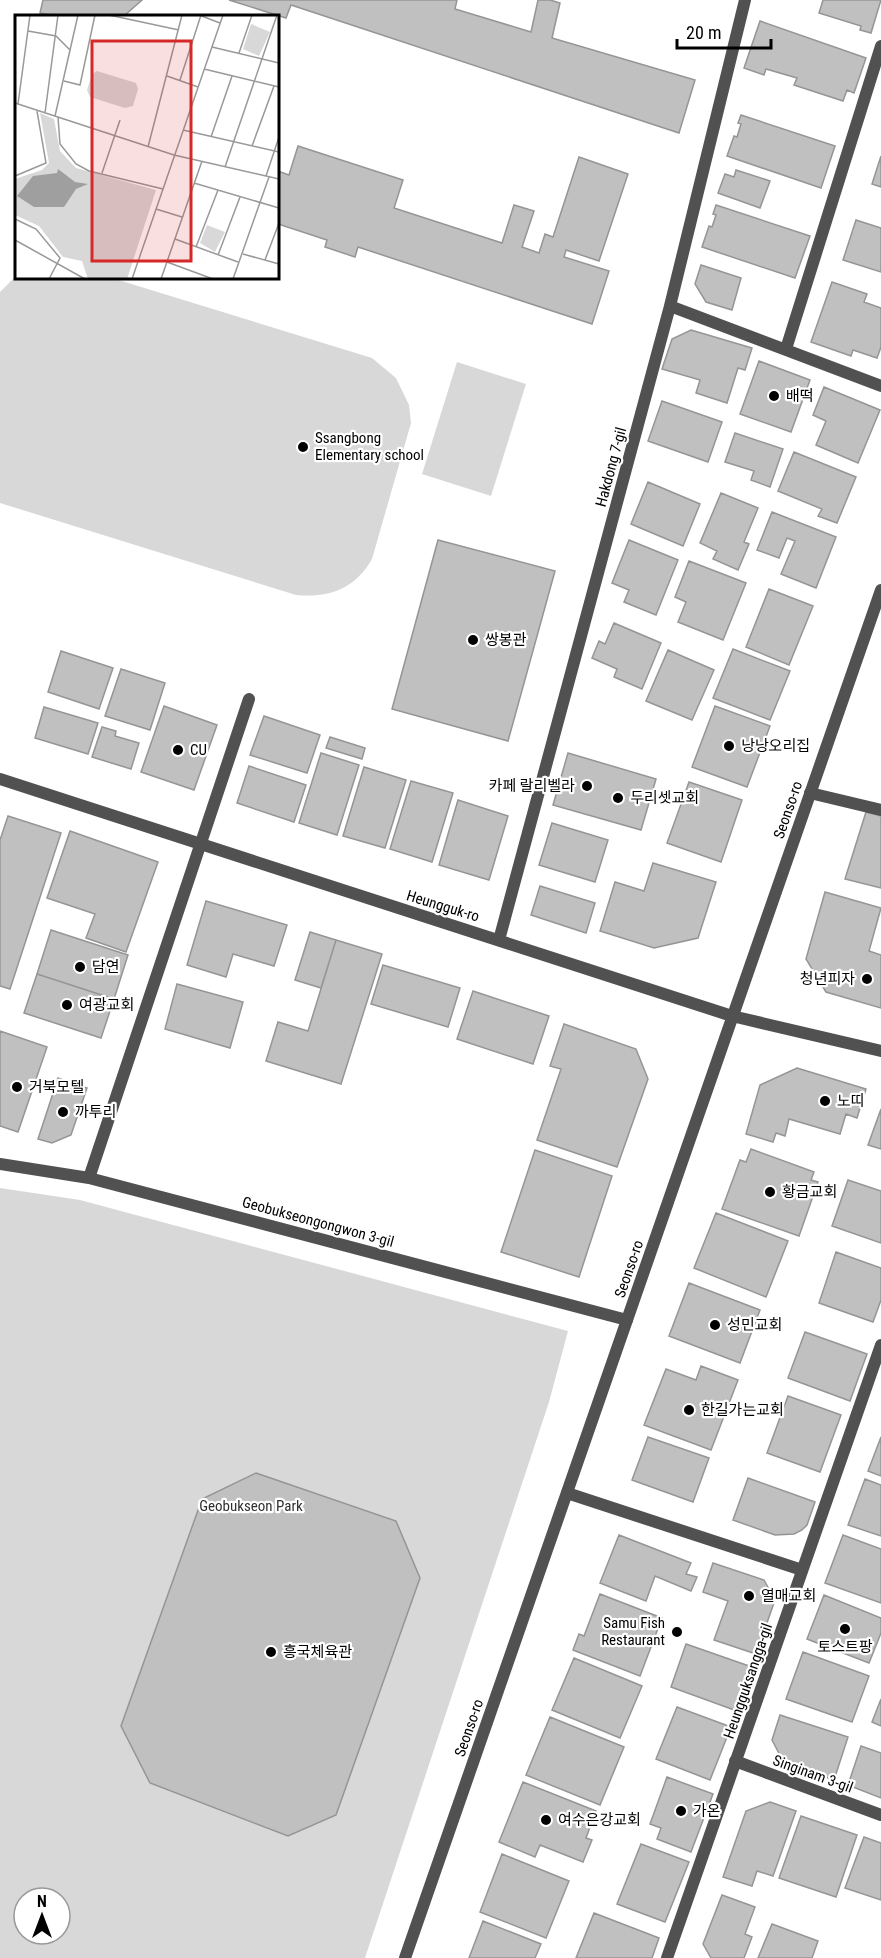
<svg xmlns="http://www.w3.org/2000/svg" width="881" height="1958" viewBox="0 0 881 1958" font-family="'Roboto Condensed','Noto Sans KR',sans-serif">
	<style>
		.green { fill: #d8d8d8; fill-rule: evenodd }
		.building { fill: #c0c0c0; stroke: #959595; stroke-width: 1.5 }
		.lines { fill: none; stroke-linecap: round; stroke-linejoin: round }
		.minor { stroke: #515151; stroke-width: 12 }
		.tertiary { stroke: #515151; stroke-width: 12 }
		.poi-dot { fill: #000; stroke: #fff; stroke-width: 2 }
		.labels { text-anchor: middle; stroke-width: 4.5; stroke-linejoin: round; paint-order: stroke }
		.poi-label { font-size: 15px; fill: #000; stroke: #fff; text-anchor: start }
		.street-label { font-size: 15px; fill: #000; stroke: #fff }
		.park-label { font-size: 15px; fill: #2f2f2f; stroke: #fff }
		.inset-road { fill: none; stroke: #999; stroke-width: 1.5 }
		.view { fill: #d62828; fill-opacity: 0.15; stroke: #d62828; stroke-width: 3 }
		.inset-edge { fill: none; stroke: #000; stroke-width: 3 }
	</style>
	<rect width="100%" height="100%" fill="#fff"/>
	<path class="green" d="M16,276V278H112L372,358L396,378L409,405L411,423L372,559C355,589 329,598 296,595L0,503V292Z
		M457,362L526,384L491,496L422,474Z
		M0,1188L80,1200L568,1331L549,1402L365,1958H0ZM24,1898H60V1934H24Z"/>
	<path class="building" d="M43,0H142L124,16H58L40,13Z
		M229,0H457L455,9L531,32L538,0H550L560,3L552,38L695,80L679,133L291,5L286,18Z
		M823,0H881L871,33L860,30L861,26L819,13Z
		M760,21L866,58L854,93L847,90L843,101L794,85L797,78L766,69L764,75L744,68Z
		M741,115L835,146L821,188L727,156L734,136L737,137L741,124L738,123Z
		M298,146L403,180L394,208L502,243L514,205L534,211L522,247L539,253L545,234L553,237L579,157L628,174L599,261L566,250L564,257L609,271L592,324L358,247L355,257L325,247L327,240L278,224V171L289,175Z
		M881,156V187L872,184Z
		M736,170L770,181L760,208L718,193L725,174L734,177Z
		M716,205L810,236L795,278L702,247L709,226L712,227L716,215L713,214Z
		M856,220L881,228V272L843,260Z
		M701,265L741,278L732,310L706,302L695,284Z
		M832,282L867,294L864,302L881,308V347L877,358L853,350L851,356L811,342Z
		M691,330L752,348L745,370L738,368L727,403L696,393L700,380L662,369L672,339Z
		M759,361L810,380L791,432L740,414Z
		M824,387L880,410L858,463L816,445L826,421L813,415Z
		M662,401L722,422L708,462L648,441Z
		M735,433L783,449L770,487L751,480L754,471L725,462Z
		M794,452L856,477L837,523L818,516L822,509L778,491Z
		M648,482L700,504L683,546L631,524Z
		M721,493L758,508L744,542L749,544L738,570L713,559L717,551L700,543Z
		M772,512L836,537L816,588L781,574L795,541L787,538L779,558L757,550Z
		M438,540L555,571L508,741L392,709Z
		M629,540L678,560L656,615L624,602L629,590L612,583Z
		M689,561L746,583L723,640L678,622L686,602L675,597Z
		M769,589L813,606L789,665L746,647Z
		M614,623L661,643L642,689L614,677L617,669L592,658L599,641L605,644Z
		M733,649L790,671L770,720L713,698Z
		M668,650L714,670L692,720L646,701Z
		M61,651L113,668L99,709L48,692Z
		M121,669L165,683L150,730L105,716Z
		M164,706L217,725L194,790L141,772Z
		M715,706L770,726L747,787L692,767Z
		M44,707L98,723L88,754L35,738Z
		M264,716L320,735L307,773L250,755Z
		M102,727L116,731L115,736L139,743L131,769L92,757Z
		M330,737L365,748L362,759L326,748Z
		M321,753L359,765L337,835L299,823Z
		M568,753L656,779L641,830L553,805Z
		M249,766L306,785L294,822L237,803Z
		M364,767L406,780L385,848L343,836Z
		M411,781L453,793L432,862L390,849Z
		M689,782L742,800L721,862L667,843Z
		M458,800L508,816L489,880L439,865Z
		M866,812L881,816V888L845,879Z
		M8,816L61,833L10,989L0,986V840Z
		M552,823L608,840L595,882L539,865Z
		M70,831L158,862L126,952L86,938L95,914L47,898Z
		M653,863L716,882L698,938L654,948L600,931L615,882L644,891Z
		M540,886L595,903L586,933L531,915Z
		M825,892L881,908L869,951L881,955V1008L826,992L806,959Z
		M206,901L287,925L274,966L233,954L226,977L187,965Z
		M51,930L128,955L114,999L37,974Z
		M310,932L336,940L321,988L295,980Z
		M336,940L382,954L341,1084L266,1061L278,1022L308,1031Z
		M383,965L460,988L448,1027L371,1004Z
		M37,974L114,999L101,1038L24,1013Z
		M177,984L243,1002L230,1048L165,1029Z
		M473,991L549,1016L533,1064L457,1039Z
		M564,1024L636,1049L648,1079L617,1167L537,1140L561,1069L550,1066Z
		M0,1031L47,1047L18,1132L0,1126Z
		M797,1068L866,1089L857,1118L846,1114L840,1134L789,1119L785,1136L776,1133L773,1142L746,1134L760,1085Z
		M58,1078L87,1088L71,1135L52,1143L38,1139Z
		M881,1109V1149L868,1145Z
		M751,1149L814,1172L811,1180L818,1182L799,1236L722,1209L740,1160L746,1162Z
		M535,1150L612,1176L579,1277L501,1252Z
		M848,1180L881,1191V1243L832,1226Z
		M716,1213L788,1241L766,1297L694,1268Z
		M836,1252L881,1268V1300L873,1322L819,1303Z
		M689,1283L760,1310L740,1363L669,1336Z
		M805,1332L867,1354L850,1401L788,1378Z
		M701,1366L738,1380L711,1450L644,1425L666,1369L696,1380Z
		M788,1396L841,1415L820,1472L767,1453Z
		M648,1437L709,1458L693,1502L632,1480Z
		M881,1437V1476L868,1471Z
		M256,1473L396,1521L420,1578L336,1815L288,1836L150,1783L121,1726L202,1499Z
		M748,1478L815,1502L807,1525L802,1530L794,1534L775,1535L733,1520Z
		M865,1479L881,1485V1536L848,1525Z
		M619,1535L691,1563L686,1574L697,1577L691,1591L655,1576L646,1601L600,1583Z
		M843,1535L881,1549V1603L825,1583Z
		M713,1563L764,1580L775,1600L756,1654L714,1640L728,1601L703,1592Z
		M600,1594L662,1618L640,1676L573,1650L579,1634L584,1636Z
		M824,1595L881,1618V1633L869,1663L807,1639Z
		M686,1644L752,1667L737,1711L671,1687Z
		M803,1652L869,1676L852,1722L786,1699Z
		M574,1658L642,1686L620,1738L552,1710Z
		M881,1699V1726L872,1722Z
		M677,1707L731,1727L710,1780L656,1759Z
		M780,1715L848,1737L834,1780L784,1763L772,1740Z
		M550,1717L624,1747L600,1805L526,1775Z
		M861,1746L881,1753V1798L848,1785Z
		M667,1777L713,1794L691,1852L657,1839L661,1828L650,1824Z
		M523,1782L596,1811L586,1838L592,1840L583,1862L540,1845L535,1857L499,1842Z
		M770,1802L796,1811L773,1876L757,1871L752,1886L723,1877L746,1811Z
		M801,1816L857,1835L836,1897L779,1878Z
		M864,1837L881,1843V1900L845,1888Z
		M641,1844L689,1862L665,1922L617,1904Z
		M502,1854L569,1881L546,1938L480,1912Z
		M722,1895L755,1907L745,1934L752,1937L744,1958H711L703,1944Z
		M594,1913L659,1938L652,1958H576Z
		M483,1921L541,1944L535,1958H469Z
		M772,1924L818,1941L812,1958H758Z"/>
	<g class="lines">
		<path class="minor" d="M670,306L881,386
			M786,349L881,46
			M810,793L881,810
			M499,940L670,306L745,0
			M0,1164L89,1178L627,1320
			M89,1178L249,699
			M567,1493L802,1570
			M735,1761L881,1815
			M667,1958L881,1345"/>
		<path class="tertiary" d="M0,779L732,1016L881,1051
			M405,1958L881,590"/>
	</g>
	<g class="poi-dot">
		<circle cx="774" cy="396" r="6"/>
		<circle cx="303" cy="447" r="6"/>
		<circle cx="473" cy="640" r="6"/>
		<circle cx="729" cy="746" r="6"/>
		<circle cx="178" cy="750" r="6"/>
		<circle cx="587" cy="786" r="6"/>
		<circle cx="618" cy="798" r="6"/>
		<circle cx="80" cy="967" r="6"/>
		<circle cx="867" cy="979" r="6"/>
		<circle cx="67" cy="1005" r="6"/>
		<circle cx="17" cy="1087" r="6"/>
		<circle cx="825" cy="1101" r="6"/>
		<circle cx="63" cy="1112" r="6"/>
		<circle cx="770" cy="1192" r="6"/>
		<circle cx="715" cy="1325" r="6"/>
		<circle cx="689" cy="1410" r="6"/>
		<circle cx="749" cy="1596" r="6"/>
		<circle cx="845" cy="1629" r="6"/>
		<circle cx="677" cy="1632" r="6"/>
		<circle cx="271" cy="1652" r="6"/>
		<circle cx="681" cy="1811" r="6"/>
		<circle cx="546" cy="1820" r="6"/>
	</g>
	<g class="labels">
		<g class="poi-label">
			<text x="786" y="401">배떡</text>
			<text x="315" y="443">Ssangbong<tspan x="315" dy="17">Elementary school</tspan></text>
			<text x="485" y="645">쌍봉관</text>
			<text x="741" y="751">낭낭오리집</text>
			<text x="190" y="755">CU</text>
			<text x="575" y="791" text-anchor="end">카페 랄리벨라</text>
			<text x="630" y="803">두리셋교회</text>
			<text x="92" y="972">담연</text>
			<text x="855" y="984" text-anchor="end">청년피자</text>
			<text x="79" y="1010">여광교회</text>
			<text x="29" y="1092">거북모텔</text>
			<text x="837" y="1106">노띠</text>
			<text x="75" y="1117">까투리</text>
			<text x="782" y="1197">황금교회</text>
			<text x="727" y="1330">성민교회</text>
			<text x="701" y="1415">한길가는교회</text>
			<text x="761" y="1601">열매교회</text>
			<text x="665" y="1628" text-anchor="end">Samu Fish<tspan x="665" dy="17">Restaurant</tspan></text>
			<text x="845" y="1652" text-anchor="middle">토스트팡</text>
			<text x="283" y="1657">흥국체육관</text>
			<text x="693" y="1816">가온</text>
			<text x="558" y="1825">여수은강교회</text>
		</g>
		<g class="street-label">
			<text transform="translate(611 467) rotate(-75)" y="5">Hakdong 7-gil</text>
			<text transform="translate(788 810) rotate(-71)" y="5">Seonso-ro</text>
			<text transform="translate(443 906) rotate(17)" y="5">Heungguk-ro</text>
			<text transform="translate(318 1222) rotate(15)" y="5">Geobukseongongwon 3-gil</text>
			<text transform="translate(629 1269) rotate(-71)" y="5">Seonso-ro</text>
			<text transform="translate(748 1681) rotate(-71)" y="5">Heungguksangga-gil</text>
			<text transform="translate(469 1728) rotate(-71)" y="5">Seonso-ro</text>
			<text transform="translate(813 1774) rotate(20)" y="5">Singinam 3-gil</text>
		</g>
		<g class="park-label">
			<text x="251" y="1511">Geobukseon Park</text>
		</g>
	</g>
	<g transform="translate(15 15)">
		<rect width="264" height="264" fill="#fff"/>
		<path d="M236,9L255,17L244,41L228,34ZM82,56L121,68L123,74L118,91L110,93L75,82L72,75L77,59ZM25,98L39,104L45,136L61,153L141,175L112,264H73L67,246L48,242L24,211L0,200V164L27,155L34,148ZM192,210L210,217L200,237L185,228Z" fill="#d8d8d8"/>
		<path d="M43,154L60,167L73,169L61,174L49,192H19L2,181L18,161L42,158Z" fill="#9f9f9f"/>
		<path class="inset-road" d="M94,0L164,15M184,0L205,8M13,16L41,21L55,35M197,32L264,48M224,38L237,0M189,54L264,72M152,61L183,72M165,65L186,0M49,66L65,70L80,0M0,88L159,140L264,164M3,89L15,0M30,98L43,0M40,101L63,0M43,102L45,129L61,149L74,156L148,174M168,115L264,137M196,122L217,61M237,131L259,71M133,132L167,0M210,152L262,0M87,158L105,105M0,161L31,148L22,96M251,161L264,122M179,168L264,193M141,194L167,202M0,204L21,214L45,243L34,264M160,224L223,247M0,225L70,264M181,232L203,175M228,239L264,249M203,240L225,182M250,245L264,208M152,247L198,264M117,264L208,0M146,264L187,146M218,264L254,162"/>
		<path class="view" d="M77,26H176V246H77Z"/>
		<rect width="264" height="264" class="inset-edge"/>
	</g>
	<g transform="translate(42 1916)"><circle r="28" fill="#ffffff" stroke="#999999" stroke-width="1.5"/>
	<path d="M0-4.5L10 22L0 15L-10 22Z" fill="#000000"/>
	<text y="-9" font-size="16" font-weight="bold" text-anchor="middle" fill="#000000">N</text>
	</g>
	<path d="M677 39v9h94v-9" fill="none" stroke="#000000" stroke-width="3"/>
	<text x="686" y="39" font-size="18" fill="#000000" stroke="#ffffff" stroke-width="4.5" paint-order="stroke">20 m</text>
</svg>
